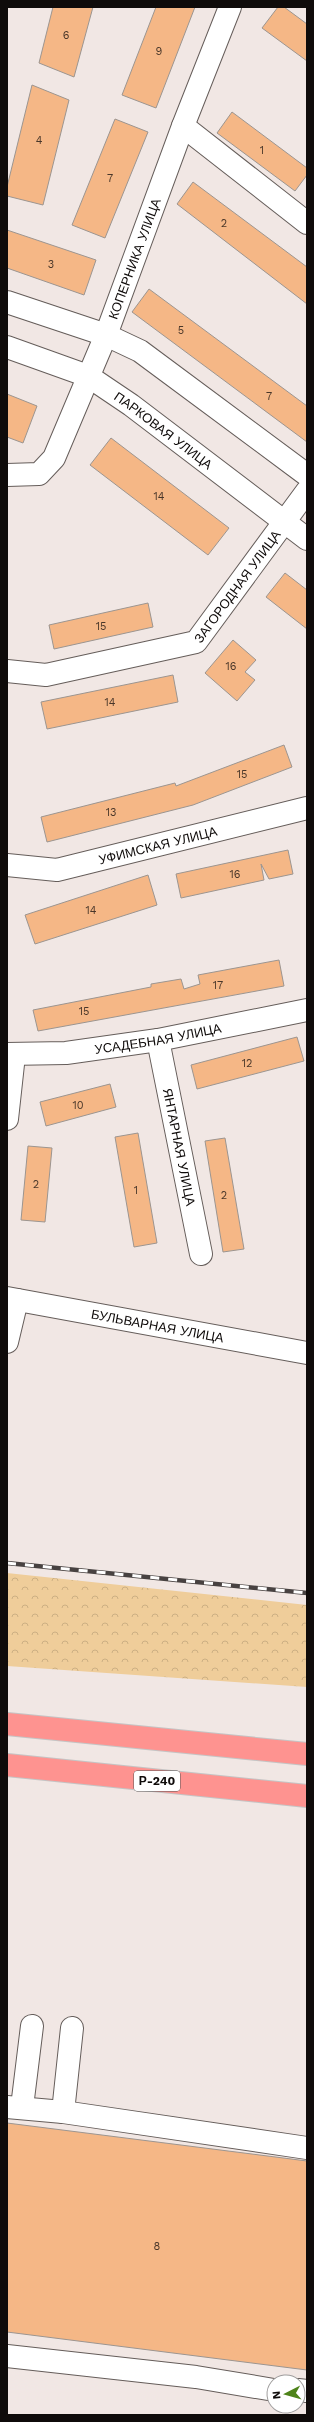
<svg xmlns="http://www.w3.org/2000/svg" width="314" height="2422" viewBox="0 0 314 2422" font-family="'Work Sans',sans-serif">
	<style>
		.forest { fill: url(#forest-crowns) }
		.building { fill: #f5b786; stroke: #9c9590 }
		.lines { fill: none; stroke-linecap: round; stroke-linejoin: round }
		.minor-casing { stroke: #655d5a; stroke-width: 24 }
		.highway-casing { stroke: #c5c4c4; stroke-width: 24 }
		.minor { stroke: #fff; stroke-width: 22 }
		.highway { stroke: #fe9390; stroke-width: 22 }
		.rail-casing { stroke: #484241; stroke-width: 4.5 }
		.rail { stroke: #fff; stroke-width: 3; stroke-dasharray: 9; stroke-linecap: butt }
		.labels { text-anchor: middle; stroke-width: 3.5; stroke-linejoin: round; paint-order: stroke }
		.number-label { font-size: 11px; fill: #483629 }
		.shield { fill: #fff; stroke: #575454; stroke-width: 1 }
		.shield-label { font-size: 12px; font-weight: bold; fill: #0f0b0a }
		.street-label { font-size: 13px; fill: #0f0b0a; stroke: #fff }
	</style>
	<defs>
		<pattern id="forest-crowns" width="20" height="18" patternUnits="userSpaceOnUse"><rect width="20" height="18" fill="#efcd9a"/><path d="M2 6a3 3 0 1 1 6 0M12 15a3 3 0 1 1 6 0" fill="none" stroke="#ccaf83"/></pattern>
	</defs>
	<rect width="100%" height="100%" fill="#f1e7e4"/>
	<path class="forest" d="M7,1573L307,1605V1687L7,1666Z"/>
	<path class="building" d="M53,7H93L74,77L39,63Z
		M156,7H195L156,108L122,95Z
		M278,7H284L307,24V61L262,28Z
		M32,85L69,100L43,205L7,196V187Z
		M232,112L307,168V175L295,191L217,133Z
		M115,119L148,132L105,238L72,225Z
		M193,182L307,267V304L177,204Z
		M7,230L96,260L84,295L7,268Z
		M149,289L307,406V442L132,312Z
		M7,394L37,406L23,443L7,437Z
		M111,438L229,528L208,555L90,465Z
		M285,573L307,590V629L266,597Z
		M148,603L153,627L54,649L49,625Z
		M233,640L256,660L245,672L255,680L237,701L205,673Z
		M173,675L178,702L47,729L41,702Z
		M284,745L292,767L193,805L47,842L41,817L175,783L176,786Z
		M288,850L293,874L269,879L261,864L264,880L181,898L176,874Z
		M148,875L157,905L35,944L25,915Z
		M279,960L284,986L38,1031L33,1010L151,987V984L181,979L184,989L200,984L198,975Z
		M297,1037L304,1061L197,1089L191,1065Z
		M110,1084L116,1107L46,1126L40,1102Z
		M138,1133L157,1243L134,1247L115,1137Z
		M225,1138L244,1249L223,1252L205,1141Z
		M28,1146L52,1148L45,1222L21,1220Z
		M7,2123L307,2161V2370L7,2332Z"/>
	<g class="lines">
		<g class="minor-casing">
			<g id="minor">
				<path d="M183,126L307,223"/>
				<path d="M7,302L106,335L140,351L307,475"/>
				<path id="s1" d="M7,347L88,376L131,405L307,539"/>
				<path id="s2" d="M7,475L39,474L54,458L106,335L183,126L230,7"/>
				<path id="s3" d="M7,671L46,675L196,642L307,491"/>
				<path id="s4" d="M7,865L57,870L307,808"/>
				<path id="s5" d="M158,1040L201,1254"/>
				<path id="s6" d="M7,1054L66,1053L158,1040L307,1010"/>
				<path d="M7,1119L14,1055"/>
				<path id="s7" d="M7,1298L307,1353"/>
				<path d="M7,1342L17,1300"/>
				<path d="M7,2107L63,2112L307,2148"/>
				<path d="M22,2107L32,2026"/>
				<path d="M63,2112L72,2028"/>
				<path d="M7,2356L196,2377L274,2390"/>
				<path d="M298,2390L307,2391"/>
			</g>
		</g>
		<g class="highway-casing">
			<path id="highway" d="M7,1724L307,1754
				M7,1765L307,1796"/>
		</g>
		<use href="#minor" class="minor"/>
		<use href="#highway" class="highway"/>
		<g class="rail-casing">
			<path id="rail" d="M7,1563L307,1593"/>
		</g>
		<use href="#rail" class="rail"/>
	</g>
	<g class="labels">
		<g class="number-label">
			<text x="66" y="39">6</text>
			<text x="159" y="55">9</text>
			<text x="39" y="144">4</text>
			<text x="262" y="154">1</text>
			<text x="110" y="182">7</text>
			<text x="224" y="227">2</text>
			<text x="51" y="268">3</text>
			<text x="181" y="334">5</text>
			<text x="269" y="400">7</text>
			<text x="159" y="500">14</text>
			<text x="101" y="630">15</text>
			<text x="231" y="670">16</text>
			<text x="110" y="706">14</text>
			<text x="242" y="778">15</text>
			<text x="111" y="816">13</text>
			<text x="235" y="878">16</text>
			<text x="91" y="914">14</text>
			<text x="218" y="989">17</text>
			<text x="84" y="1015">15</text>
			<text x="247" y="1067">12</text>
			<text x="78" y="1109">10</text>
			<text x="36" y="1188">2</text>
			<text x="136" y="1194">1</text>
			<text x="224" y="1199">2</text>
			<text x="157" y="2250">8</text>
		</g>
		<rect class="shield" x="134" y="1771" width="46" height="20" rx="3"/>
		<g class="shield-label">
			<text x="157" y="1785">Р-240</text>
		</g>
		<g class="street-label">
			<text dy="5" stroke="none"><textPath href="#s2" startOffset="269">КОПЕРНИКА УЛИЦА</textPath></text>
			<text dy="5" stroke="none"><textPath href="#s1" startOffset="179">ПАРКОВАЯ УЛИЦА</textPath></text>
			<text dy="5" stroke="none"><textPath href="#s3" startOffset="262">ЗАГОРОДНАЯ УЛИЦА</textPath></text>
			<text dy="5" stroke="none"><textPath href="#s4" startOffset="154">УФИМСКАЯ УЛИЦА</textPath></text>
			<text dy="5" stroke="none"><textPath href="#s6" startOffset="152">УСАДЕБНАЯ УЛИЦА</textPath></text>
			<text dy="5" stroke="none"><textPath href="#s5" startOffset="109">ЯНТАРНАЯ УЛИЦА</textPath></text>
			<text dy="5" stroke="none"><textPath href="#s7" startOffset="153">БУЛЬВАРНАЯ УЛИЦА</textPath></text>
		</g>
	</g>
	<rect width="314" height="2422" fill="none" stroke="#0f0b0a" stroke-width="16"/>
	<g transform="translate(286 2394) rotate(264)"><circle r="19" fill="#ffffff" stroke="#9f9d9d"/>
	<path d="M0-3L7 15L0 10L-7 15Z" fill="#4e831a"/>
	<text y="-6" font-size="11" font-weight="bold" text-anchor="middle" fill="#0f0b0a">N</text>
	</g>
</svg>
